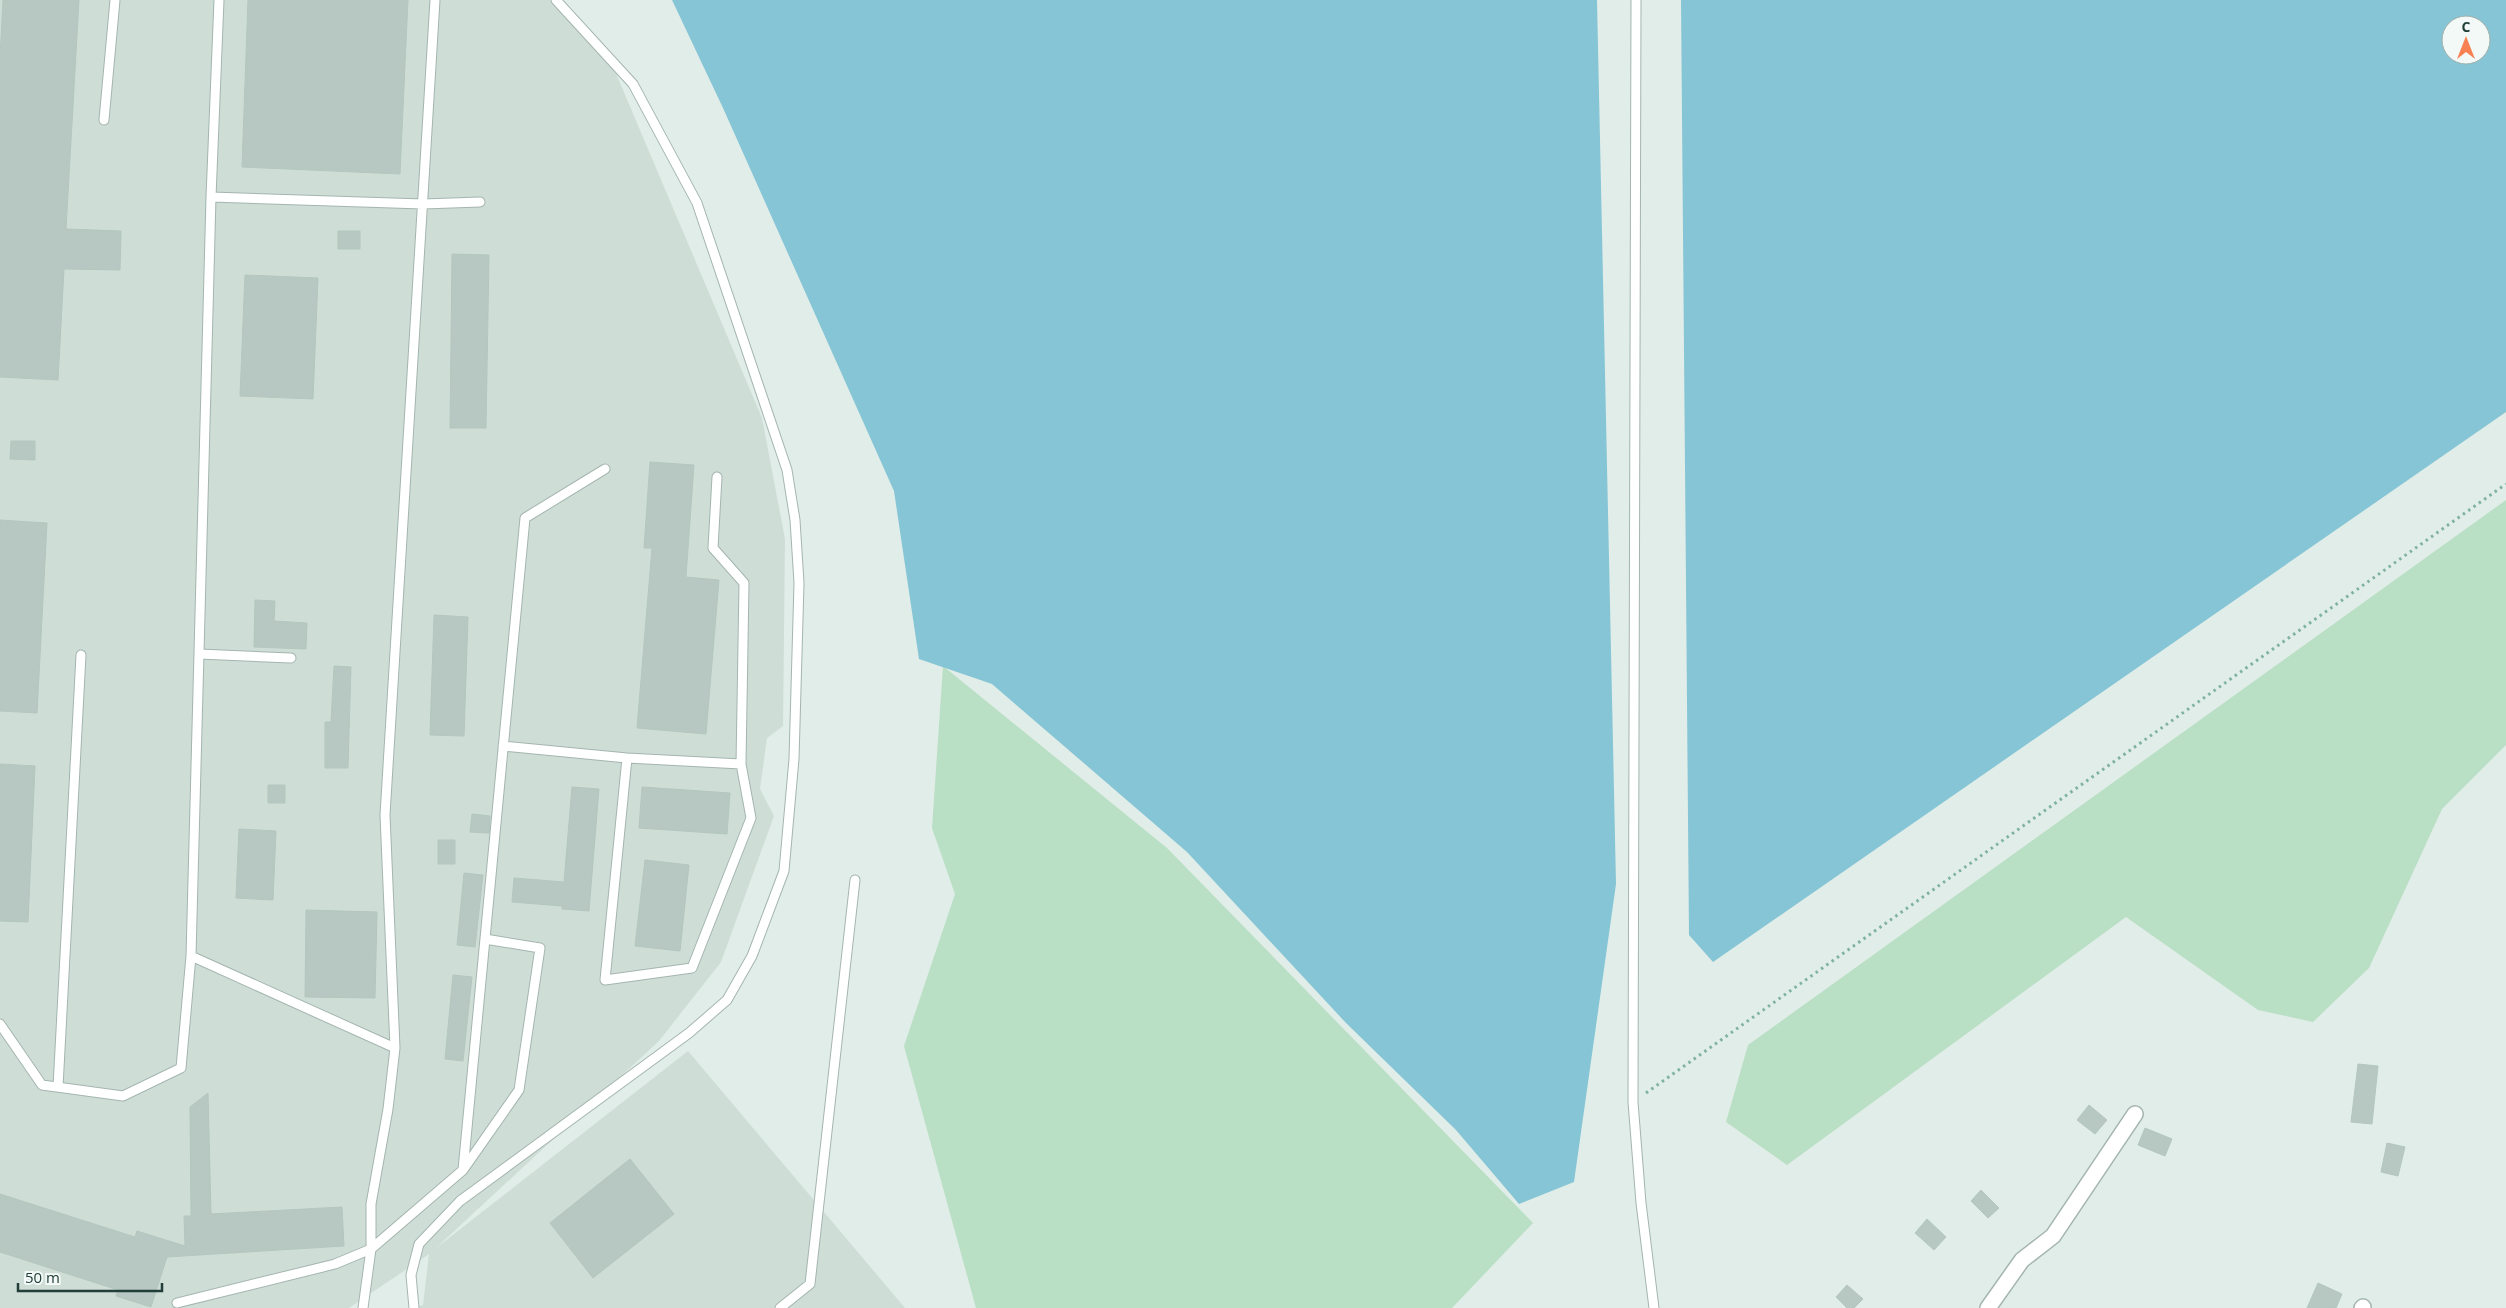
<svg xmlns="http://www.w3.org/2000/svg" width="2506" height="1308" viewBox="0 0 2506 1308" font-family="'Open Sans',sans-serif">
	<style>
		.built { fill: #cfddd7 }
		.green { fill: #b9dfc5 }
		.water { fill: #86c5d5; fill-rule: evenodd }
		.building { fill: #b6c8c1; stroke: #b3c7bf }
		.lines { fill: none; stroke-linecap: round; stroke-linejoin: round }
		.lane-casing { stroke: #a4b5b0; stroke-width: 11 }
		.street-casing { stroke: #a4b5b0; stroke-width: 18 }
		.path { stroke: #80b2a4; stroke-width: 3; stroke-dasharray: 2.5 4; stroke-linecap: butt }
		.lane { stroke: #fff; stroke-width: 9 }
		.street { stroke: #fff; stroke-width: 15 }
	</style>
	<rect width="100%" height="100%" fill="#e1ede8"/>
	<path class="built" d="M0,0H557L612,64L762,418L785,539L783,726L767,738L760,789L774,816L721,962L659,1041L436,1248L688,1051L905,1308H414L423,1305L429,1254L349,1308H0Z"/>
	<path class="green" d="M2506,500V745L2442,809L2369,968L2313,1022L2258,1010L2126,917L1787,1165L1726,1122L1748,1045Z
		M943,666L1167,848L1533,1223L1452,1308H976L904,1046L955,894L932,828Z"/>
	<path class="water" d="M672,0H1597L1616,884L1574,1182L1519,1204L1456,1130L1346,1023L1187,852L992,684L919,659L894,491L723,108Z
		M1681,0H2506V412L1713,962L1689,935ZM2451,25H2481V55H2451Z"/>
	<path class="building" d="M3,0H79L66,229L121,231L120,270L64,269L58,380L0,377V56Z
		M248,0H408L400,174L242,167Z
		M338,231H360V249H338Z
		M452,254L489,255L486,428H450Z
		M245,275L318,278L313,399L240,396Z
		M11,441H35V460L10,459Z
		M650,462L694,465L686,577L719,580L706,734L637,728L652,548H644Z
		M0,520L47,523L37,713L0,711Z
		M255,600L275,601L274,621L307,623L306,649L254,647Z
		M434,615L468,617L464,736L430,735Z
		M334,666L351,667L348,768H325V722H331Z
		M0,764L35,766L28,922L0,921Z
		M268,785H285V803H268Z
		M572,787L599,789L589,911L562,909V906L512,902L514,878L564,882Z
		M642,787L730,793L727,834L639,828Z
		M472,814L490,816L489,833L470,832Z
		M239,829L276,831L273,900L236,898Z
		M438,840H455V864H438Z
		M645,860L689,865L680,951L635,946Z
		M464,873L483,875L475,947L457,945Z
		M306,910L377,912L375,998L305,997Z
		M453,975L472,977L463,1061L445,1059Z
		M2358,1064L2378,1066L2372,1124L2351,1122Z
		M208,1093L211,1214L342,1207L344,1246L167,1257L151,1307L116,1296L118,1290L0,1252V1194L135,1237L137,1231L185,1246L184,1216H191L190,1107Z
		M2089,1105L2107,1120L2095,1134L2077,1120Z
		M2145,1128L2172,1139L2165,1156L2138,1145Z
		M2387,1143L2405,1147L2398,1176L2381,1172Z
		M630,1159L674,1214L593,1278L550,1223Z
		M1981,1190L1999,1208L1988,1218L1971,1201Z
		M1927,1219L1946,1237L1934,1250L1915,1233Z
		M2318,1283L2342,1294L2336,1308H2307Z
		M1847,1285L1863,1299L1854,1308H1847L1836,1297Z"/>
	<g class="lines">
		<g class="lane-casing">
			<path id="lane" d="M1636,0L1633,1102L1641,1203L1654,1308
				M104,120L115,0
				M211,197L423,204L480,202
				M199,654L291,658
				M503,746L627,758L741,764
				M627,758L605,980L692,968L751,818L741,764L744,583L713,548L717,477
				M191,956L395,1048
				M0,1024L42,1085L123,1096L181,1068L191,956L211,197L219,0
				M58,1087L81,655
				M463,1170L519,1090L540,948L485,939
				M177,1303L335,1264L371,1249L463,1170L525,518L605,469
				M363,1308L371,1249V1204L388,1109L395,1048L385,815L435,0
				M414,1308L411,1275L419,1244L460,1201L689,1033L727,1000L752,956L784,871L794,759L799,583L795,520L787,470L697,203L633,84L556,0
				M780,1308L810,1284L855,880"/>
		</g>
		<g class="street-casing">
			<path id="street" d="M1988,1308L2022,1260L2053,1236L2135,1114
				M2362,1308L2363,1307"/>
		</g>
		<path class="path" d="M1646,1093L2506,484"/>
		<use href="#lane" class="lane"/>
		<use href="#street" class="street"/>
	</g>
	<g transform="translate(2466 40)"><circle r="24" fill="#f2f9f6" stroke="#9eafaa"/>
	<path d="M0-4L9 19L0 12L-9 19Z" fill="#f98253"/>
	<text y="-8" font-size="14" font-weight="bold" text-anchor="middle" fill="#213f38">С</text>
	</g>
	<path d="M18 1283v8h144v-8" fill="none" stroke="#213f38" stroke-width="2.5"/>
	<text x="25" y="1283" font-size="15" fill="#213f38" stroke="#f2f9f6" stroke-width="4" paint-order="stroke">50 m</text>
</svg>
